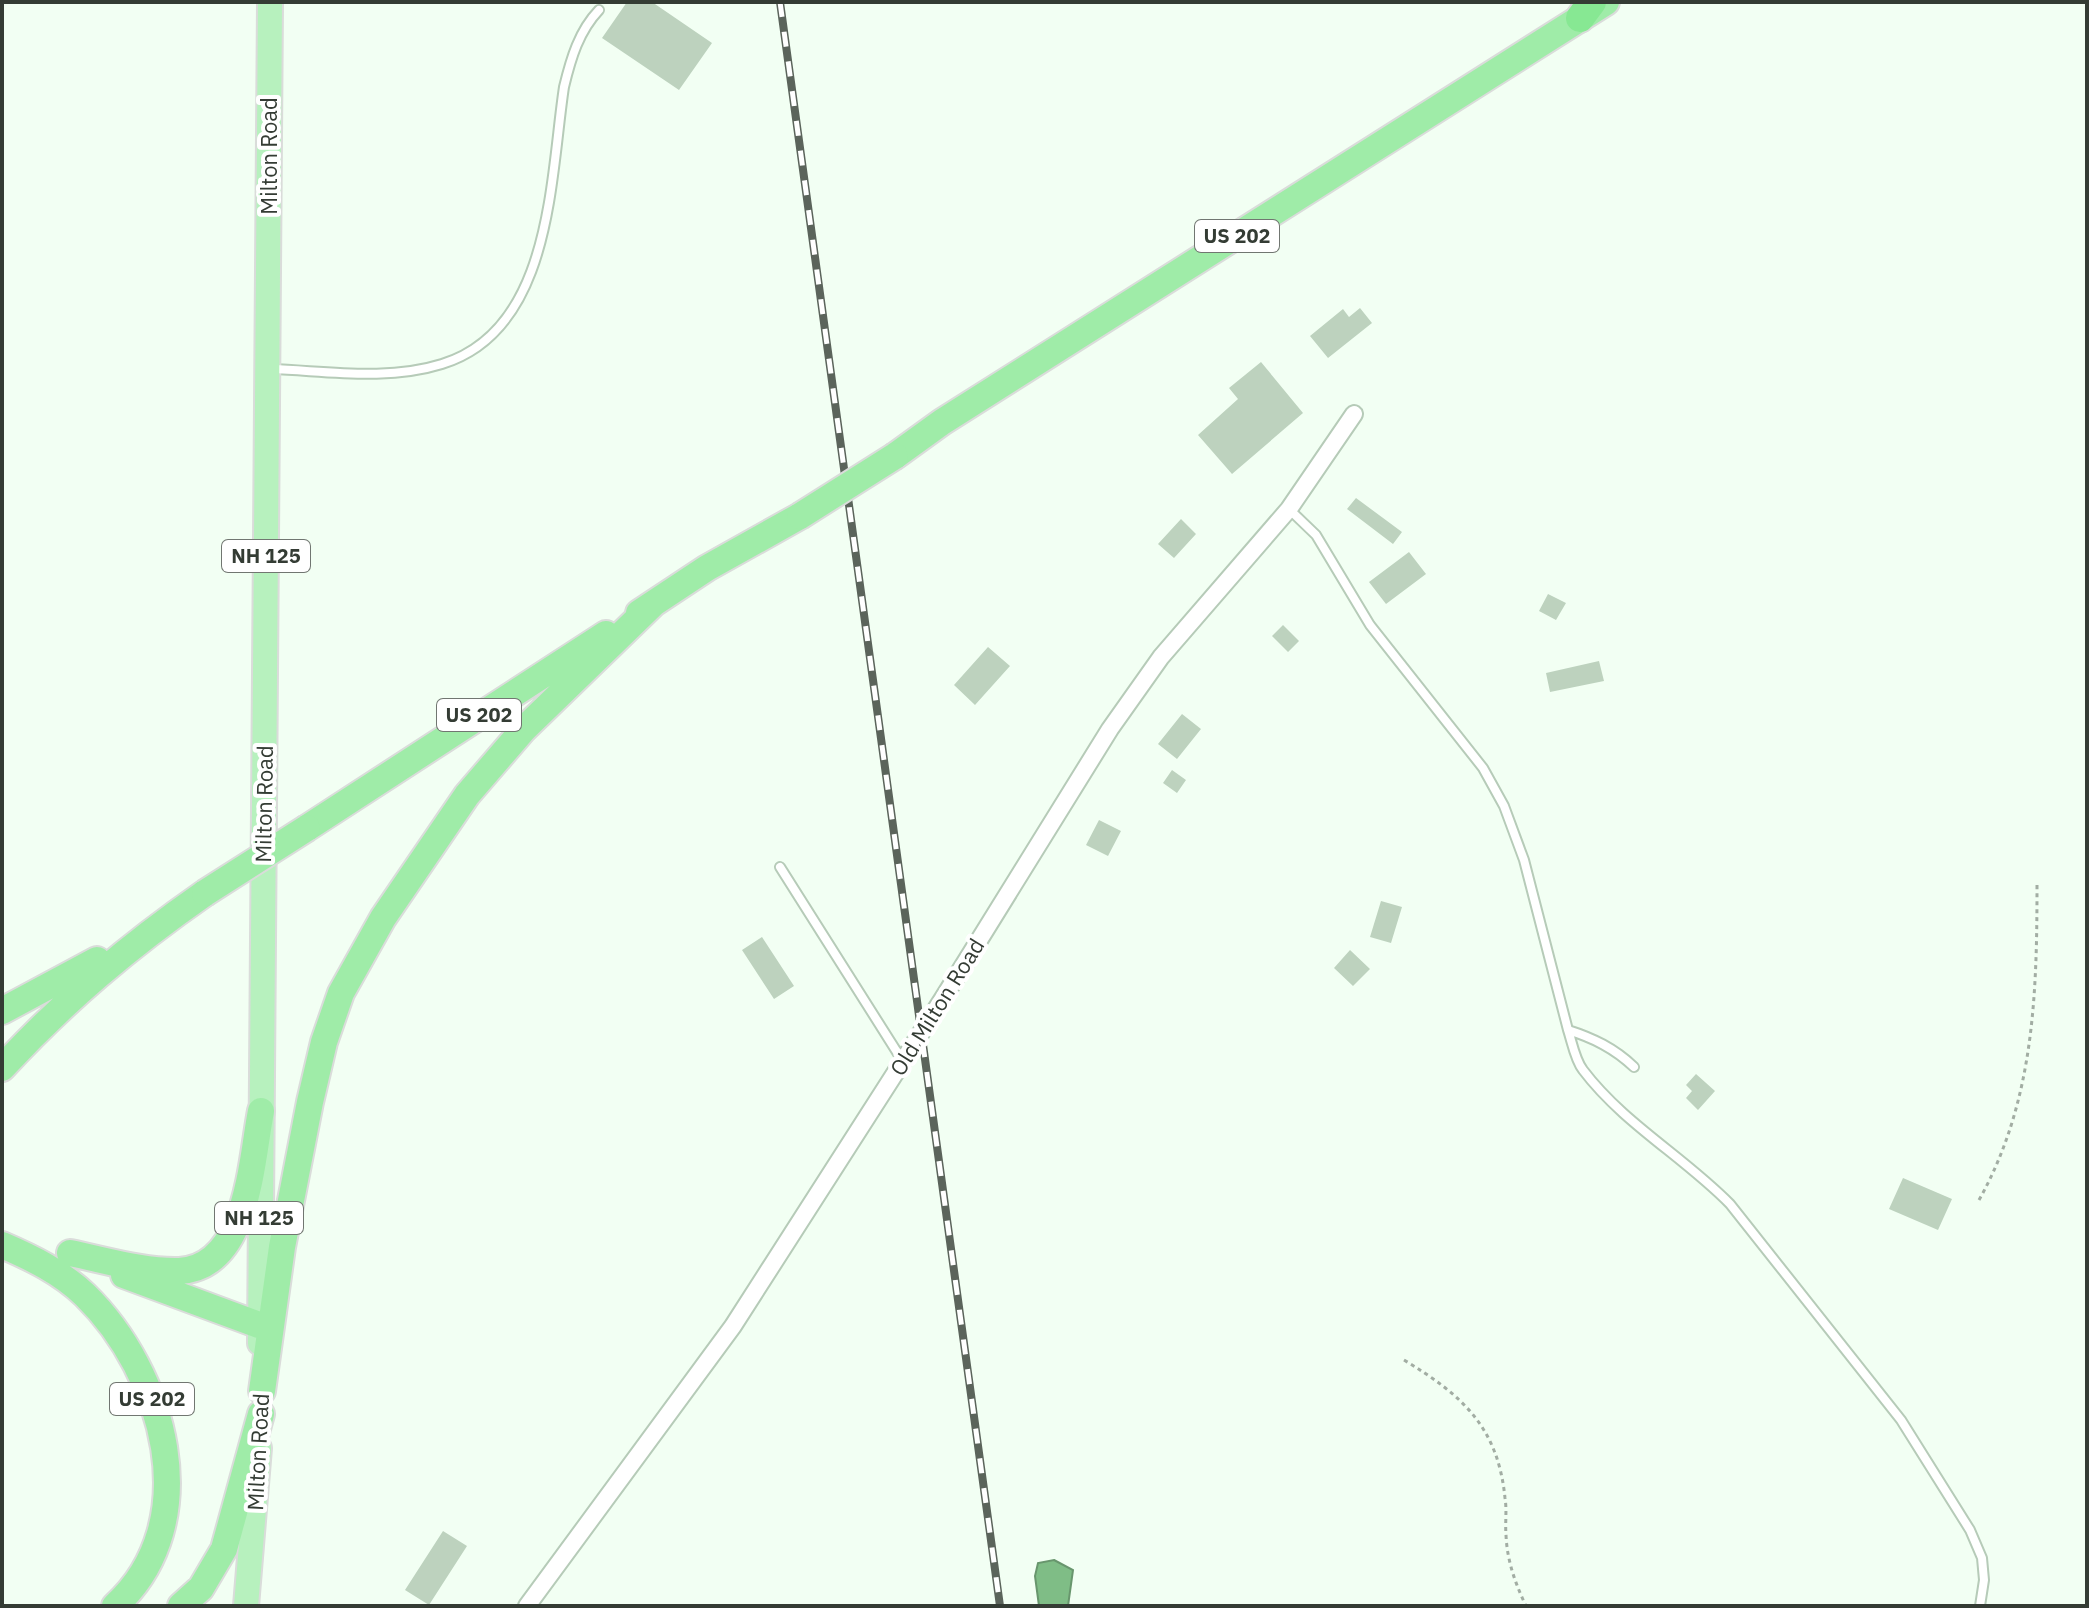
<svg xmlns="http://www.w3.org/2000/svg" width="2089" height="1608" viewBox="0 0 2089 1608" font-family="'IBM Plex Sans',sans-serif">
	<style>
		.water { fill: #7fbd86; stroke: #68966d; stroke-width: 2 }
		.building { fill: #bdd2be }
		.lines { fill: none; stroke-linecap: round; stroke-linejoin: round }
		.service-casing { stroke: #b6cbb8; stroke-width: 12 }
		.minor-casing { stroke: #b6cbb8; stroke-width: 20 }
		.primary-casing { stroke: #dadcda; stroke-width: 28 }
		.trunk-casing { stroke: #dadcda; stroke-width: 30 }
		.motorway-casing { stroke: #dadcda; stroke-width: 32 }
		.path { stroke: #a2ada3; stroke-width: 3; stroke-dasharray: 4 4; stroke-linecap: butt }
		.service { stroke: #fff; stroke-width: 8 }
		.minor { stroke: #fff; stroke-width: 16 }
		.primary { stroke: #b7f1be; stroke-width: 24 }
		.trunk { stroke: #9feca8; stroke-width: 26 }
		.motorway { stroke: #87e893; stroke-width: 28 }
		.rail-casing { stroke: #5b645b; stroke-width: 8 }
		.rail { stroke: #fff; stroke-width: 5; stroke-dasharray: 15; stroke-linecap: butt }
		.trunk-bridge-casing { stroke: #dadcda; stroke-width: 30; stroke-linecap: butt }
		.trunk-bridge { stroke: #9feca8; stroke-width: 26 }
		.labels { text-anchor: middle; stroke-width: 8; stroke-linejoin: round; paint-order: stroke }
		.shield { fill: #fff; stroke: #717671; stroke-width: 2 }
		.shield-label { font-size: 20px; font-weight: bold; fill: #343c34 }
		.street-label { font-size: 22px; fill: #343c34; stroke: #fff }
	</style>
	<rect width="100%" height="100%" fill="#f2fff3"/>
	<path class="water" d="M1054,1560L1073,1570L1068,1606H1039L1035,1576L1038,1563Z"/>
	<path class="building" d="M627,2H652L712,43L679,90L602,38Z
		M1360,308L1372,323L1328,358L1310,336L1343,309L1349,317Z
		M1261,362L1303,413L1232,474L1198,435L1238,399L1229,388Z
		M1356,498L1402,532L1393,544L1347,509Z
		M1181,519L1196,534L1174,558L1158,544Z
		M1409,552L1426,574L1386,604L1369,582Z
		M1548,594L1566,603L1556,620L1539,611Z
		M1283,625L1299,641L1288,652L1272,636Z
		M988,647L1010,666L975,705L954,685Z
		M1599,661L1604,681L1550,692L1546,673Z
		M1182,714L1201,729L1177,759L1158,744Z
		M1172,770L1186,780L1177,793L1163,783Z
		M1099,820L1121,831L1108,856L1086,845Z
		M1381,901L1402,907L1391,943L1370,937Z
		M762,937L794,986L774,999L742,950Z
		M1350,950L1370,969L1353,986L1334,968Z
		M1696,1074L1715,1091L1698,1110L1686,1098L1692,1091L1686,1085Z
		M1903,1178L1952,1199L1938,1230L1889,1209Z
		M443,1531L467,1546L429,1605L405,1590Z"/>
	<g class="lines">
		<g class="service-casing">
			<path id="service" d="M272,369C327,371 388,381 442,364C552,330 550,180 564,87C571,58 579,31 599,10
				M1289,509L1316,535L1370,625L1483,768L1504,806L1524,860L1568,1030C1593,1038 1614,1048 1634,1067
				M780,867L902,1060
				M1568,1030C1572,1042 1575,1060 1583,1070C1623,1123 1684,1157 1730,1204L1901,1420L1970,1530L1982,1558L1984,1580L1980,1606"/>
		</g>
		<g class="minor-casing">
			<path id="minor" d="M527,1606L733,1326L942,1000L1110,729L1161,657L1289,509L1354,414"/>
		</g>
		<g class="primary-casing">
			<path id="primary" d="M260,1343L270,2
				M246,1606L259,1448"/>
		</g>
		<g class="trunk-casing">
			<path id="trunk" d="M895,456L942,422L1606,2
				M639,613L707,568L800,516
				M307,828L606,634
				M2,1011L97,960
				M2,1068C65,1000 129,946 205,893
				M2,1245C32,1258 61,1272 85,1295C164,1372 207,1522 115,1606
				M70,1253C105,1260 143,1272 179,1271C248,1268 251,1162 261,1111
				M124,1275L259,1325
				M262,1391L282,1247L310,1102L324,1042L341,993L383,918L467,795L523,730L653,604
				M181,1606L201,1588L224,1549L261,1414"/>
		</g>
		<g class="motorway-casing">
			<path id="motorway" d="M1580,18L1592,2"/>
		</g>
		<path class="path" d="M1979,1200C2034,1102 2037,995 2037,885
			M1404,1360C1462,1395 1498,1427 1505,1498C1507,1510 1505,1523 1506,1535C1507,1560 1515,1583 1526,1606"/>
		<use href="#service" class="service"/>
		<use href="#minor" class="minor"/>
		<use href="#primary" class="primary"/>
		<use href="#trunk" class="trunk"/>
		<use href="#motorway" class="motorway"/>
		<g class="rail-casing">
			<path id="rail" d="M780,2L1000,1606"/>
		</g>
		<use href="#rail" class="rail"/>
		<g class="trunk-bridge-casing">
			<path id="trunk-bridge" d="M800,516L895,456
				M205,893L307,828"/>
		</g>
		<use href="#trunk-bridge" class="trunk-bridge"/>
	</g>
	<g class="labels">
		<g class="shield">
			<rect x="1195" y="220" width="84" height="32" rx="6"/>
			<rect x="222" y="540" width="88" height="32" rx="6"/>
			<rect x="437" y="699" width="84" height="32" rx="6"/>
			<rect x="215" y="1202" width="88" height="32" rx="6"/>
			<rect x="110" y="1383" width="84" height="32" rx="6"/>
		</g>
		<g class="shield-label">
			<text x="1237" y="243">US 202</text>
			<text x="266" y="563">NH 125</text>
			<text x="479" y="722">US 202</text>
			<text x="259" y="1225">NH 125</text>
			<text x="152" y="1406">US 202</text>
		</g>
		<g class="street-label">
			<text transform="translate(269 156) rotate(-90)" y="8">Milton Road</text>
			<text transform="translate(264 804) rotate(-89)" y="8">Milton Road</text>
			<text transform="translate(937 1007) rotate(-58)" y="8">Old Milton Road</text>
			<text transform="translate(258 1452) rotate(-87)" y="8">Milton Road</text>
		</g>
	</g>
	<rect width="2089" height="1608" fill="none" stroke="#343c34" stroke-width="8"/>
</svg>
